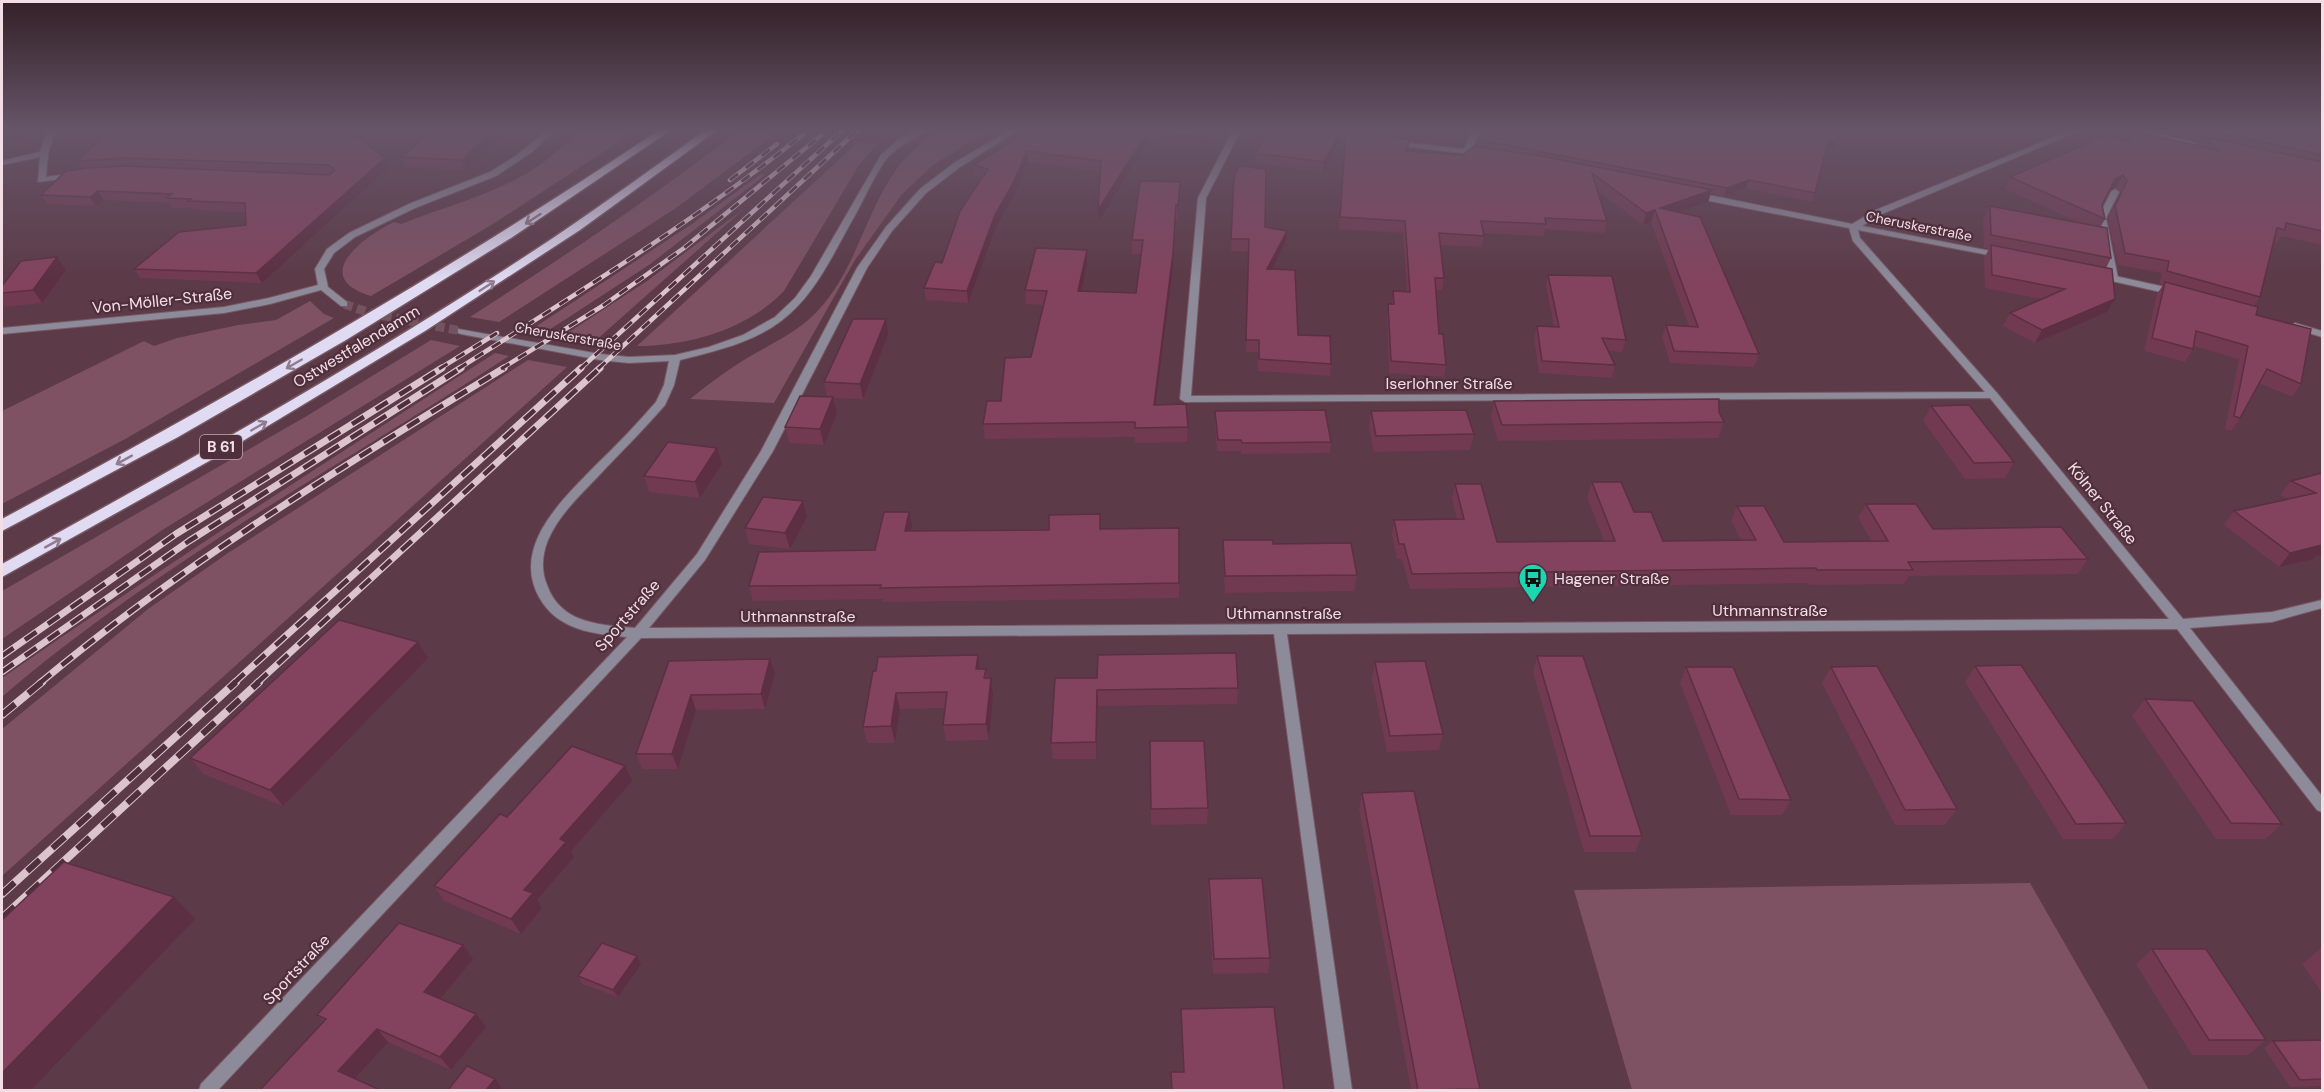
<svg xmlns="http://www.w3.org/2000/svg" width="2324" height="1092" viewBox="0 0 2324 1092" font-family="'DM Sans',sans-serif">
	<style>
		.green { fill: #7e5163 }
		.lines { fill: none; stroke-linecap: round; stroke-linejoin: round }
		.minor-tunnel { stroke: #73535f; stroke-width: 9; stroke-dasharray: 9 4.5; stroke-linecap: butt }
		.service-casing { stroke: #775863; stroke-width: 2 }
		.minor-casing { stroke: #775863; stroke-width: 2 }
		.trunk-casing { stroke: #775863; stroke-width: 3 }
		.service { fill: #8d8a99; fill-rule: evenodd }
		.minor { fill: #8d8a99; fill-rule: evenodd }
		.trunk { fill: #e0dbf3; fill-rule: evenodd }
		.rail-far2-casing { stroke: #dbc4cc; stroke-width: 4.5 }
		.rail-far1-casing { stroke: #dbc4cc; stroke-width: 7 }
		.rail-casing { stroke: #dbc4cc; stroke-width: 8 }
		.rail-far2 { stroke: #502f3d; stroke-width: 3; stroke-dasharray: 10; stroke-linecap: butt }
		.rail-far1 { stroke: #502f3d; stroke-width: 4.5; stroke-dasharray: 14; stroke-linecap: butt }
		.rail { stroke: #502f3d; stroke-width: 6; stroke-dasharray: 17; stroke-linecap: butt }
		.wall { fill: #713a51; fill-rule: evenodd }
		.shaded-wall { fill: #5c2f42 }
		.building { fill: #83435e; stroke: #5c2f42; stroke-width: 1.5 }
		.oneway { stroke: #917c8f }
		.labels { text-anchor: middle; stroke-width: 4.5; stroke-linejoin: round; paint-order: stroke }
		.far-street-label { font-size: 14px; fill: #f3dee5; stroke: #502f3d }
		.shield { fill: #502f3d; stroke: #c2aab3; stroke-width: 1.5 }
		.shield-label { font-size: 15px; font-weight: bold; fill: #f3dee5 }
		.street-label { font-size: 16px; fill: #f3dee5; stroke: #502f3d }
		.poi-label { font-size: 16px; fill: #f3dee5; stroke: #502f3d; text-anchor: start }
	</style>
	<rect width="100%" height="100%" fill="#5c3a47"/>
	<path class="green" d="M583,128H640L493,224L371,296C309,277 363,237 394,222L401,224C444,207 489,196 529,172C549,160 566,143 583,128Z
		M742,128H783L676,208L499,322L470,317C563,257 655,196 742,128Z
		M948,128H1003L969,142L932,166L902,194L855,260L774,403L690,399C710,383 731,367 754,354C786,336 810,325 832,293C872,236 877,157 948,128Z
		M858,142L878,144L859,165L784,291C748,329 689,346 637,346Z
		M761,174L765,175L649,265L546,332L532,329L692,224Z
		M745,208L594,342L563,336L647,281Z
		M310,301L324,314L334,318L127,438L2,504V411L144,341L154,346L177,338L238,325L276,320Z
		M431,340L460,346L164,529L2,639V591L305,417Z
		M495,353L509,356C339,467 157,564 2,697V678C164,566 329,460 495,353Z
		M528,360L567,367L2,876V729L148,609L228,553Z
		M2030,883L2149,1090H1632L1574,890Z"/>
	<g class="lines">
		<path class="minor-tunnel" d="M344,304L370,313L461,331"/>
		<g class="service-casing">
			<path id="service" d="M2115,189L2119,192L2106,218L2118,278L2113,281L2108,278L2098,218L2111,192Z"/>
		</g>
		<g class="minor-casing">
			<path id="minor" d="M48,128H56L48,154L46,177L76,173L80,175L79,177L38,182L40,157L2,165V161L40,152Z
				M549,128H557L532,152L496,176L415,208L355,237L334,253L324,269L328,287L347,302V306H341L321,290L270,304L224,313L2,334V328L224,307L269,298L318,285L315,269L327,249L349,233L409,204L490,172L517,155Z
				M920,128H929C916,139 900,144 888,157C876,171 864,200 854,217C834,252 815,296 781,321C752,343 715,351 680,360L674,385L665,405C646,427 625,448 605,469C585,491 560,512 548,540C542,555 541,571 547,585C561,624 600,625 635,628L697,554L761,451L857,268L886,227L920,189L954,163L1013,128H1022L960,167L926,193L892,231L867,268L773,451L705,560L649,628L2169,619L1990,398L1185,402L1180,399L1198,198L1234,128H1242L1206,198L1191,396L1985,392L1853,241L1849,228L1694,198L1690,195L1694,192L1852,224L1876,210L2076,128H2086L1882,214L1862,226L2001,253L2004,254V258L1858,230L1860,238L1997,393L2183,619L2272,612L2322,600V608L2272,622L2190,628L2322,796V812L2317,810L2177,629L1287,634L1352,1090H1335L1274,634L641,638L218,1090H199L201,1084L627,637C593,634 557,630 539,597C511,546 563,499 596,465C617,445 637,424 656,402L664,385L669,361L629,363L600,360L461,334L458,333V329L600,354L629,357L675,355L709,347L743,335L775,317L795,298L811,276L881,155L899,139Z
				M1253,128H1275L1287,131C1279,135 1261,132 1253,128Z
				M1473,128H1481L1472,150L1486,152V156L1393,145L1389,143L1393,141L1464,149Z
				M2119,128H2133L2214,147L2210,149Z
				M2097,272L2174,289L2179,292L2174,295L2094,277V273Z
				M2295,323L2322,331V337L2292,328L2290,326Z"/>
		</g>
		<g class="trunk-casing">
			<path id="trunk" d="M662,128H674L511,238L346,340L178,437L2,531V519C229,397 448,272 662,128Z
				M708,128H720L580,230L425,331L218,456L2,577V564C188,461 375,356 553,238C605,203 657,165 708,128Z"/>
		</g>
		<use href="#service" class="service"/>
		<use href="#minor" class="minor"/>
		<use href="#trunk" class="trunk"/>
		<g class="rail-far2-casing">
			<path id="rail-far2" d="M730,180L777,144
				M439,369L497,333
				M458,369C579,292 700,218 811,128
				M501,369L604,305L684,248L830,128
				M580,369L845,128
				M598,369L860,128"/>
		</g>
		<g class="rail-far1-casing">
			<path id="rail-far1" d="M2,656L176,534L442,368
				M2,672L189,541L461,368
				M40,683C184,563 344,465 504,368
				M234,683L581,368
				M257,683L600,368"/>
		</g>
		<g class="rail-casing">
			<path id="rail" d="M2,715L42,682
				M2,894L236,682
				M2,918L259,682"/>
		</g>
		<use href="#rail-far2" class="rail-far2"/>
		<use href="#rail-far1" class="rail-far1"/>
		<use href="#rail" class="rail"/>
	</g>
	<path class="wall" d="M113,128H378L363,141L385,158L389,167L262,283L140,278L134,269L246,225V212L194,210L192,208H172L169,203L104,200L96,206L47,204L41,195L82,169L77,161ZM178,168L330,174L329,175Z
		M435,128H509L466,170L406,168L402,157Z
		M1028,128H1212L1201,148L1148,142L1099,221L1100,172L1028,162L1014,195L996,227L968,303L926,300L924,288L942,263L982,178L975,176L974,165L1028,131Z
		M1268,128H1415L1411,141H1409L1408,151L1463,155L1484,147L1485,141L1637,136L1837,141L1834,149L1826,150L1815,193L1812,202L1746,188L1724,196L1711,193L1708,202L1678,212L1759,354L1754,367L1670,363L1662,337L1666,325L1689,326L1651,222L1643,225L1597,190L1607,221L1604,233L1545,229L1543,236L1483,233L1484,236L1482,247L1440,245L1444,278L1442,290H1436L1439,334L1446,365L1444,377L1389,373L1387,316L1388,304H1392L1393,291L1407,292L1403,233L1339,229L1346,129L1344,133H1340V142L1323,173L1256,163V153Z
		M2170,128H2296L2311,130L2313,128L2322,129V245L2282,236L2277,242H2274L2260,297L2254,306L2256,315L2301,384L2292,397L2259,383L2240,418L2231,431L2225,429L2239,359L2194,346L2193,349L2185,362L2144,351L2157,294L2163,285L2159,284L2162,273L2118,265L2108,218L2121,193L2116,187L2110,191L2102,205L2105,219L2101,226L2111,258L2106,268L2115,299L2107,312L2035,343L2003,326L2010,313L2041,299L1985,288L1984,258L1989,249L1984,248L1983,219L1990,206L2078,222L2005,189L2010,177L2126,141L2132,131L2196,145L2199,140L2180,136Z
		M1234,178L1265,227L1286,242L1272,269L1298,335L1331,364L1330,376L1258,371V352H1246L1249,251H1231Z
		M1180,195L1178,219H1176L1173,267L1156,405L1188,427L1187,442L1135,443V437L985,439L983,424L1001,401L1031,357L1044,305L1026,304L1025,290L1087,264L1081,292L1136,293L1141,254H1132V240Z
		M66,270L42,303L4,307L2,302V286Z
		M1548,275L1626,340L1622,352L1608,351L1615,365L1612,378L1539,373L1534,338L1537,326L1554,327L1546,286Z
		M888,335L863,399L834,398L837,413L824,445L789,443L785,427L827,397L824,382Z
		M1494,401L1719,412L1724,422L1718,438L1498,441L1491,417Z
		M1931,406L2014,462L2005,478L1965,479L1923,421Z
		M1215,411L1331,442L1330,453L1241,454V451H1217L1215,422Z
		M1371,411L1474,434L1470,450L1374,452L1369,427Z
		M722,464L700,498L649,492L644,476Z
		M2322,473V554L2315,556L2313,559L2279,567L2224,525L2234,511L2289,499L2280,495L2291,481Z
		M1592,482L1634,512L1663,541L1741,540L1731,521L1737,506L1784,542H1872L1858,518L1866,504L1933,529L2088,559L2078,574L1909,576L1904,584L1810,585L1809,583L1410,589L1402,559H1397L1392,535L1394,520H1457L1452,498L1455,484L1497,542L1604,541L1587,497Z
		M803,501L807,517L790,549L749,544L745,528Z
		M912,526L911,531L1049,530L1101,529L1179,528V598L883,602V599L753,601L749,586L875,550Z
		M1223,540L1273,544L1357,575L1354,591L1225,593L1223,557Z
		M1537,656L1642,836L1635,852H1584L1533,672Z
		M428,658L283,806L203,774L190,758Z
		M669,661L775,674L765,709L696,710L678,769H642L636,754Z
		M1375,662L1443,734L1439,750L1387,752L1372,679Z
		M1975,666L2126,823L2113,839H2063L1965,682Z
		M1686,667L1791,800L1782,815H1731L1680,683Z
		M1831,667L1957,809L1945,825H1895L1822,683Z
		M986,669L987,678H991L993,695L989,740L946,741L943,725L945,708L900,709L895,743H867L863,727L873,671Z
		M1055,678L1238,688L1237,704L1098,706L1096,759H1053L1051,743Z
		M2145,699L2282,824L2266,839H2216L2132,716Z
		M1150,741L1208,808L1207,824L1151,825Z
		M632,781L571,851L574,857L537,900L542,908L521,934L444,901L434,886L507,817Z
		M1362,793L1480,1089V1090H1411L1359,809Z
		M1209,879L1270,958L1268,973L1213,974L1208,894Z
		M2152,949L2266,1040L2248,1055H2192L2136,964Z
		M2320,949H2322V993L2302,964Z
		M637,956L641,964L618,997L582,984L578,976Z
		M473,959L440,998L486,1027L451,1070L388,1042L355,1079L260,1090L323,1021L317,1015Z
		M1181,1009L1284,1090H1171V1072H1183L1181,1024Z
		M2322,1040V1086L2290,1087L2264,1048L2273,1041Z"/>
	<path class="shaded-wall" d="M18,128H28L24,137L2,141V130Z
		M364,128H378L357,146L353,137Z
		M495,128H509L466,170L462,160Z
		M1207,128H1212L1201,148V137Z
		M1413,128H1415L1411,141Z
		M1148,131V142L1099,221L1098,210Z
		M1341,131L1340,142L1323,173L1324,162Z
		M1837,141L1834,149L1825,150L1828,142Z
		M1027,151L1028,162L1014,195L996,227L968,303L967,291L995,215Z
		M385,158L389,167L262,283L256,273Z
		M2123,175L2116,187L2109,191L2115,179Z
		M1749,180L1746,188L1724,196L1727,188Z
		M1180,182V195L1178,219V205Z
		M1712,190L1708,202L1658,219L1660,208Z
		M98,191L104,200L96,206L90,197Z
		M1176,205L1173,267L1154,419V405Z
		M1655,210L1651,222L1643,225L1646,213Z
		M1287,231L1286,242L1266,281L1267,269Z
		M1087,250V264L1078,306V291Z
		M57,257L66,270L42,303L33,290Z
		M2115,299L2107,312L2035,343L2042,330Z
		M886,319L888,335L863,399L860,384Z
		M833,397L837,413L824,445L820,429Z
		M717,448L722,464L700,498L695,482Z
		M803,501L807,517L790,549L785,533Z
		M909,512L912,526L908,546L905,531Z
		M2322,543V554L2315,556L2313,559L2279,567L2290,553Z
		M418,642L428,658L283,806L270,790Z
		M978,655L980,672L976,669Z
		M770,659L775,674L765,709L761,694Z
		M991,678L993,695L989,740L986,724Z
		M1097,690L1098,706L1096,759V742Z
		M896,693L900,709L895,743L891,726Z
		M691,695L696,710L678,769L672,754Z
		M625,766L632,781L571,851L574,857L537,900L542,908L521,934L511,919L524,890L560,839Z
		M174,897L195,919L31,1090H2V1073Z
		M463,945L473,959L435,1005L424,992Z
		M637,956L641,964L618,997L613,990Z
		M476,1014L486,1027L451,1070L440,1057Z
		M377,1029L388,1042L350,1084L338,1071Z
		M495,1079L503,1090H486Z"/>
	<path class="building" d="M2,128H18L2,130Z
		M113,128H364L353,137H357L385,158L256,273L134,269L179,232L246,225L245,203L188,201L191,199L166,198L172,194L98,191L90,197L41,195L66,171L86,168L126,166L329,175L335,170L329,165L126,158L77,161Z
		M435,128H495L462,160L402,157Z
		M1034,128H1207L1201,137L1148,131L1098,210L1101,161L1027,151L1013,183L995,215L967,291L924,288L935,262L942,263L960,211L988,169L974,165Z
		M1268,128H1309L1341,131L1324,162L1256,153Z
		M1500,128H1601L1637,136L1641,128H1840L1837,141L1828,142L1815,193L1749,180L1727,188L1485,141L1497,134Z
		M2200,128H2296L2313,130V128H2316L2322,129V155Z
		M1346,131L1410,139L1406,151L1463,155L1474,146L1541,156L1712,190L1660,208L1700,217L1759,354L1674,351L1666,325L1698,327L1655,210L1646,213L1592,173L1607,221L1545,218L1546,224L1481,221L1484,236L1439,233L1444,278H1435L1439,334H1443L1446,365L1391,361L1388,304H1394L1393,291L1410,292L1405,221L1340,217Z
		M2132,131L2220,151L2201,136L2322,162V231L2286,223L2285,230L2277,228L2260,297L2167,271L2169,261L2125,253L2115,206L2127,181L2123,175L2115,179L2102,205L2105,219L2010,177L2109,134L2128,142Z
		M1238,166L1266,169L1265,227L1287,231L1267,269L1295,270L1298,335L1330,336L1331,364L1259,359V340H1246L1249,239H1231L1234,178Z
		M1140,181L1180,182L1178,205H1176L1173,253L1154,405L1186,404L1188,427L1135,428V422L983,424L987,401H1001L1005,358L1031,357L1047,291L1025,290L1036,248L1087,250L1078,291L1136,293L1143,240H1132Z
		M1990,206L2107,228L2111,258L1991,235Z
		M1991,245L2112,269L2115,299L2042,330L2010,313L2065,289L1992,275Z
		M57,257L33,290L2,293V286L21,261Z
		M1548,275L1612,276L1626,340L1602,338L1615,365L1542,361L1537,326L1559,327Z
		M2165,282L2258,307L2256,315L2311,329L2301,384L2267,369L2240,418L2234,416L2248,346L2196,331L2193,349L2152,338Z
		M853,319H886L860,384L824,382Z
		M800,396L833,397L820,429L785,427Z
		M1719,399V412L1724,422L1502,425L1494,401Z
		M1969,405L2014,462L1974,463L1931,406Z
		M1325,410L1331,442L1242,443L1241,440H1218L1215,411Z
		M1466,410L1474,434L1376,436L1371,411Z
		M668,442L717,448L695,482L644,476Z
		M2322,473V545L2290,553L2234,511L2316,493L2291,481Z
		M1592,482H1621L1634,512H1651L1663,541L1756,540L1737,506H1764L1784,542L1888,541L1866,504H1916L1933,529L2061,527L2088,559L1908,562L1913,570H1817L1816,568L1412,574L1404,544H1399L1394,520L1464,519L1455,484H1481L1497,542L1615,541Z
		M763,497L803,501L785,533L745,528Z
		M884,512H909L905,531L1049,530V515L1100,514V529L1179,528V583L880,588L881,585L749,586L759,552L875,550Z
		M1223,540H1273V544L1351,543L1357,575L1225,576Z
		M339,620L418,642L270,790L190,758Z
		M1236,653L1238,688L1097,690L1096,742L1051,743L1055,678H1097L1098,655Z
		M978,655L976,669H986L984,678H991L986,724L943,725L947,692L896,693L891,726L863,727L873,671H876L878,657Z
		M1537,656H1583L1642,836H1590Z
		M770,659L761,694L691,695L672,754H636L669,661Z
		M1425,661L1443,734L1390,736L1375,662Z
		M2021,665L2126,823L2076,824L1975,666Z
		M1877,666L1957,809L1905,810L1831,667Z
		M1686,667H1733L1791,800L1739,799Z
		M2145,699L2193,701L2282,824L2231,823Z
		M1150,741H1204L1208,808L1151,809Z
		M572,746L625,766L560,839L566,842L524,890L533,893L511,919L434,886L500,814L507,817Z
		M1414,791L1480,1089L1418,1090L1362,793Z
		M64,862L174,897L2,1073V920Z
		M1262,878L1270,958L1214,959L1209,879Z
		M399,923L463,945L424,992L476,1014L440,1057L377,1029L338,1071L380,1090H260L326,1019L317,1015Z
		M602,943L637,956L613,990L578,976Z
		M2152,949H2206L2266,1040H2209Z
		M1274,1007L1284,1090H1172L1171,1072H1184L1181,1009Z
		M2322,1040V1079L2300,1080L2273,1041Z
		M467,1066L495,1079L486,1090H448Z
		M2,1088L9,1090H2Z"/>
	<defs><path id="oneway-shaft" d="M-6 0H5M1.5-3L5.5 0L1.5 3" fill="none" stroke-width="1.6" stroke-linecap="round" stroke-linejoin="round" transform="scale(1.5)"/></defs>
	<g class="oneway">
		<use href="#oneway-shaft" transform="translate(533 219) rotate(147)"/>
		<use href="#oneway-shaft" transform="translate(487 286) rotate(-33)"/>
		<use href="#oneway-shaft" transform="translate(294 364) rotate(150)"/>
		<use href="#oneway-shaft" transform="translate(259 426) rotate(-30)"/>
		<use href="#oneway-shaft" transform="translate(124 460) rotate(151)"/>
		<use href="#oneway-shaft" transform="translate(53 543) rotate(-29)"/>
	</g>
	<linearGradient id="sky" x2="0" y2="1"><stop stop-color="#332027"/><stop offset="0.46" stop-color="#665569"/><stop offset="1" stop-color="#665569" stop-opacity="0"/></linearGradient>
	<rect width="2324" height="281" fill="url(#sky)"/>
	<defs>
		<g id="bus-pin" transform="scale(1.5)"><path d="M0 17L-7.5 6A9.5 9.5 0 1 1 7.5 6Z" fill="#1cd5b1" stroke="#502f3d"/><path d="M-5-6H5V4H4V6H2V4H-2V6H-4V4H-5ZM-3.5-4V0h7V-4ZM-3.5 1.2v1.5H-2V1.2ZM2 1.2v1.5H3.5V1.2Z" fill="#111"/></g>
	</defs>
	<g fill-rule="evenodd">
		<use href="#bus-pin" x="1533" y="578"/>
	</g>
	<g class="labels">
		<g class="far-street-label">
			<text transform="translate(1919 226) rotate(11)" y="5">Cheruskerstraße</text>
			<text transform="translate(568 336) rotate(10)" y="5">Cheruskerstraße</text>
		</g>
		<rect class="shield" x="200" y="435" width="42" height="24" rx="4.5"/>
		<g class="shield-label">
			<text x="221" y="452">B 61</text>
		</g>
		<g class="street-label">
			<text transform="translate(162 300) rotate(-6)" y="6">Von-Möller-Straße</text>
			<text transform="translate(356 346) rotate(-31)" y="6">Ostwestfalendamm</text>
			<text x="1449" y="389">Iserlohner Straße</text>
			<text transform="translate(2103 503) rotate(51)" y="6">Kölner Straße</text>
			<text x="1770" y="616">Uthmannstraße</text>
			<text x="1284" y="619">Uthmannstraße</text>
			<text transform="translate(627 615) rotate(-49)" y="6">Sportstraße</text>
			<text x="798" y="622">Uthmannstraße</text>
			<text transform="translate(296 969) rotate(-47)" y="6">Sportstraße</text>
		</g>
		<g class="poi-label">
			<text x="1554" y="584">Hagener Straße</text>
		</g>
	</g>
	<rect width="2324" height="1092" fill="none" stroke="#f3dee5" stroke-width="6"/>
</svg>
